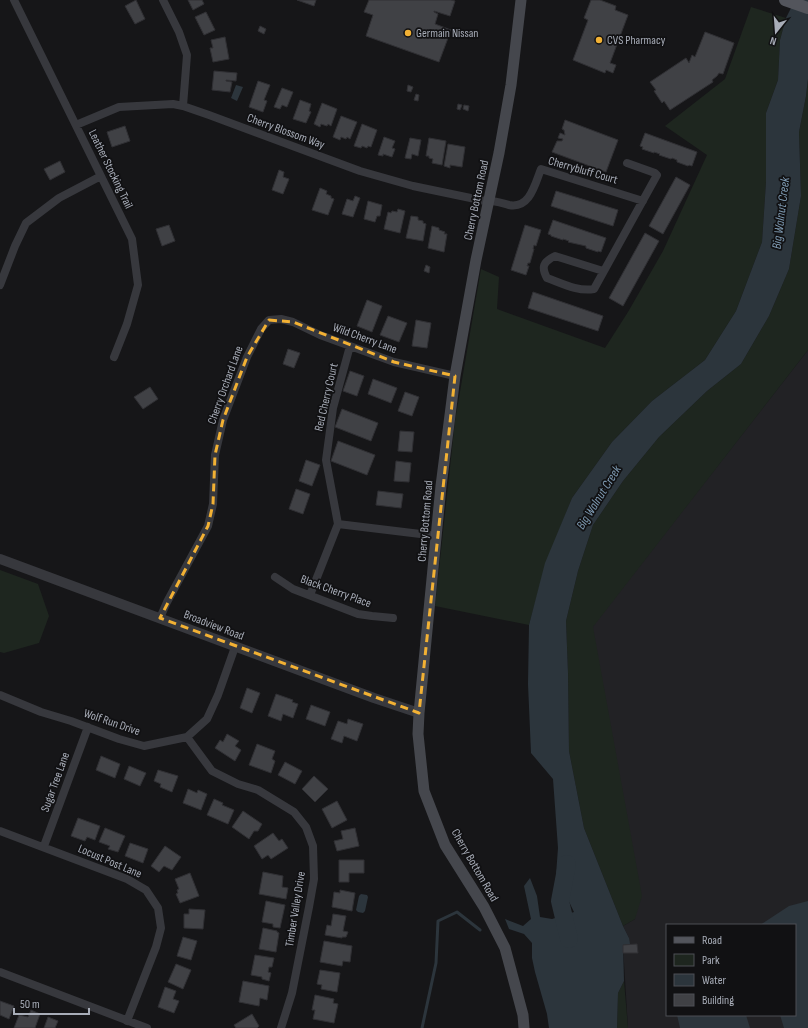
<svg xmlns="http://www.w3.org/2000/svg" width="808" height="1028" viewBox="0 0 808 1028" font-family="'Sofia Sans Condensed',sans-serif">
	<style>
		.built { fill: #222225; fill-rule: evenodd }
		.green { fill: #1e261f }
		.water { fill: #2c353c }
		.lines { fill: none; stroke-linecap: round; stroke-linejoin: round }
		.stream { stroke: #2c353c; stroke-width: 3 }
		.river { stroke: #2c353c; stroke-width: 18 }
		.building { fill: #404145; stroke: #303034 }
		.minor { stroke: #37383d; stroke-width: 8 }
		.tertiary { stroke: #37383d; stroke-width: 10 }
		.secondary { stroke: #45474d; stroke-width: 11 }
		.primary { stroke: #53555c; stroke-width: 12 }
		.marked { fill: none; stroke: #f2b134; stroke-width: 3; stroke-dasharray: 8 5; stroke-linejoin: round }
		.poi-dot { fill: #f2b134; stroke: #111113; stroke-width: 1.5 }
		.labels { text-anchor: middle; stroke-width: 3.5; stroke-linejoin: round; paint-order: stroke }
		.poi-label { font-size: 12px; fill: #a8adb8; stroke: #111113; text-anchor: start }
		.street-label { font-size: 12px; fill: #a8adb8; stroke: #111113 }
		.water-label { font-size: 13px; font-style: italic; fill: #7f9bb3; stroke: #111113 }
	</style>
	<rect width="100%" height="100%" fill="#161618"/>
	<path class="built" d="M808,350V1028H628L623,945L629,944V938L623,926L635,919L592,627ZM667,925H795V1015H667Z"/>
	<path class="green" d="M751,7L786,18L780,40L778,80L766,113V182L762,242L736,311L705,360L652,401L612,442L572,498L546,563L529,625L435,606L455,421L481,269L499,277L497,309L605,348L628,312L663,251L707,155L665,126L725,79Z
		M808,79V350L593,627L642,896L635,919L623,926L584,828L569,751L568,673L566,621L578,571L593,525L623,481L659,437L707,391L741,364L769,316L789,269L801,196L799,132L806,96Z
		M0,570L38,584L49,616L39,643L4,653L0,652Z
		M624,981L628,1028H617L618,993Z"/>
	<path class="water" d="M795,0H808V79L806,96L799,132L801,196L789,269L769,316L741,364L707,391L659,437L623,481L593,525L578,571L566,621L568,673L569,751L584,828L623,926L629,938L630,944L623,945L624,981L618,993L617,1028H549L547,1014L535,972L532,958V943L524,934L509,929L505,919L523,926L531,919L524,886L530,878L537,896L540,917L552,919L574,912L556,875L558,848L553,779L531,753L528,684L529,625L545,563L572,498L612,442L652,401L705,360L736,311L762,242L766,182V113L778,80L780,40L786,18Z
		M236,85L243,87L237,101L231,98Z
		M361,894L367,895L368,897L365,911L363,913L358,912L356,910L359,896Z
		M808,901V1028H784L780,1015H795V925H760L789,906Z
		M677,1015H746L750,1028H680Z"/>
	<g class="lines">
		<path class="stream" d="M422,1028L436,963L438,921L457,912L480,930"/>
		<path class="river" d="M567,864L560,901L569,939"/>
	</g>
	<path class="building" d="M136,0L145,19L135,24L125,6Z
		M188,0H202L204,4L193,10Z
		M297,0H316L314,6Z
		M369,0H451L455,1L450,16L434,11V12L438,14L435,24L451,30L439,62L366,36L373,15L364,12Z
		M591,0H600L616,6L615,10L628,15L610,63L616,65L613,73L606,70L605,73L573,60L588,20L584,18Z
		M206,12L215,30L204,35L195,17Z
		M260,26L266,29L264,34L258,31Z
		M705,32L734,43L723,74L719,73L717,76L712,80L713,82L670,110L664,101L662,103L654,91L656,90L650,82L686,58L689,63L692,55L695,57Z
		M225,37L229,59L213,62L210,48H213L211,40Z
		M214,71L237,73L236,81L226,80V81L232,82L230,92L212,90Z
		M258,81L270,85L264,100L267,101L263,112L249,107Z
		M408,85L413,87L411,92L407,91Z
		M282,88L293,92L287,107L282,105L280,109L274,107Z
		M416,94L419,95L418,101L414,100Z
		M300,100L311,104L309,111L311,112L306,123L293,119Z
		M322,103L337,109L331,126L328,124L327,126L321,124L320,127L314,124Z
		M458,104L462,105L460,110L457,109Z
		M464,105L469,106L468,111L463,109Z
		M341,116L357,122L350,139L347,137L346,139L341,137L340,140L333,137Z
		M565,120L618,140L606,172L552,152L557,141H562L563,139L558,138L560,133L565,135L564,130L562,129Z
		M362,124L377,130L371,147L368,146L367,148L362,146L361,148L354,146Z
		M125,126L130,141L112,147L107,132Z
		M645,133L697,152L692,166L689,165L688,166L677,162V160L672,158L671,159L659,155L660,154L654,152V153L642,149L643,147L640,146Z
		M384,137L395,141L392,148L395,149L392,157L383,154V156L378,155Z
		M410,138L421,140L418,156L412,154L411,159L405,158Z
		M429,138L446,141L442,165L432,163L433,159L429,158V156H426Z
		M448,144L465,147L462,167L450,165V168L444,166Z
		M60,161L65,172L50,180L44,169Z
		M279,170L284,172L283,177L289,179L283,194L272,190Z
		M676,177L690,185L663,234L649,226Z
		M320,188L327,191L326,194L331,196V198L334,199L328,215L312,210Z
		M556,191L618,210L613,226L551,206Z
		M355,196L360,198L353,217L342,214L347,199L353,201Z
		M368,201L382,205L380,216H377L375,222L364,219Z
		M398,209L405,211L400,233L384,229L388,212L391,213L392,211L397,212Z
		M411,216L418,217V220L423,221V223L426,224L423,241L406,238Z
		M553,220L606,238L601,252L598,251V252L586,248V246L568,242L569,241L563,239V240L551,236V235L548,234Z
		M169,225L175,241L162,246L156,229Z
		M525,225L541,230L536,246L534,245L533,249H534L530,263H528L527,266H529L526,275L511,270Z
		M432,226L439,228V230L445,232L444,234H447L444,252L428,248Z
		M645,233L659,241L623,306L609,298Z
		M426,265L430,267L429,273L424,271Z
		M533,292L603,316L598,331L528,308Z
		M367,300L382,306L372,332L357,326Z
		M388,316L407,323L399,342L380,335Z
		M416,320L431,323L427,348L412,346Z
		M288,349L300,353L294,368L283,364Z
		M350,371L364,376L357,396L343,391Z
		M373,379L397,388L391,403L368,394Z
		M150,387L158,399L143,409L134,397Z
		M405,392L419,397L412,416L398,411Z
		M342,409L378,423L371,441L335,427Z
		M400,431L414,432L412,452L398,451Z
		M338,441L375,455L367,475L331,461Z
		M306,460L320,465L312,486L299,481Z
		M396,461L411,463L409,482L394,481Z
		M296,489L310,494L303,514L289,509Z
		M378,491L403,494L401,508L376,505Z
		M247,688L260,693L252,713L240,708Z
		M276,694L293,700L292,702L298,704L293,718L283,714L281,721L268,716Z
		M311,705L330,712L325,726L306,719Z
		M348,719L363,724L357,741L344,736L342,743L331,739L338,721L347,724Z
		M227,734L239,741L235,746L241,750L235,761L215,748L220,740L223,742Z
		M257,744L275,751L272,759L275,761L271,773L249,765Z
		M101,756L120,764L115,778L96,770Z
		M285,762L302,771L295,784L278,775Z
		M129,766L146,773L140,786L124,779Z
		M158,770L178,776L172,792L160,787L161,784L154,781Z
		M314,776L328,789L315,802L302,789Z
		M188,789L197,793L198,790L207,794L201,810L183,803Z
		M214,799L223,803L222,805L234,810L228,824L207,815Z
		M337,801L347,820L332,828L322,809Z
		M243,811L262,824L258,831H254L249,839L232,827Z
		M78,818L100,826L95,840L87,837L85,841L71,836Z
		M105,828L125,836L118,852L108,849L110,846L99,842Z
		M355,828L359,846L337,851L334,841L343,839L341,831Z
		M273,833L279,841L282,839L288,848L271,859L268,855L262,859L254,846Z
		M130,843L148,849L143,863L125,856Z
		M165,846L181,857L172,870L164,866L159,872L151,866Z
		M339,860H364V873H349V882H339Z
		M263,872L283,876L282,887L288,888L286,899L259,894Z
		M190,873L199,896L180,903L176,894L178,893L177,890L179,889L175,879Z
		M340,890L355,893L352,911L332,907L334,892L340,893Z
		M266,901L285,905L280,928L273,927V924L262,922Z
		M189,909L205,910L203,929L184,928V914H189Z
		M333,914L346,916L343,931L348,932L346,937H342V938L325,935L327,925L331,926Z
		M263,928L277,931V932L279,933L276,952L259,949Z
		M183,937L197,941L191,960L177,956Z
		M324,941L352,946L350,962L343,961L342,966L320,962Z
		M637,944L638,953H623V945Z
		M255,955L274,958L272,967H269L268,972L271,973L269,981L262,979V977L251,975Z
		M176,964L191,970L183,989L168,982Z
		M320,970L340,973L337,992L321,989L322,985L317,984Z
		M243,981L269,986L267,1000L260,998L259,1006L239,1002Z
		M165,987L176,991L173,999L179,1001L174,1013L158,1007Z
		M315,995L334,999L333,1003L338,1004L334,1023L313,1019L315,1010H312Z
		M0,1001L14,1006L9,1019L0,1015Z
		M31,1010L40,1014L35,1028H14L19,1015L28,1017Z
		M252,1014L259,1026L257,1028H236L234,1025Z
		M48,1017L58,1021L55,1028H44Z"/>
	<g class="lines">
		<path class="minor" d="M14,0L132,239L138,285L127,324L114,357
			M163,0L179,32L187,55L183,106
			M76,125L119,107L173,104L183,106L209,115L360,171L413,186L485,201C493,200 501,203 509,205C530,209 535,184 541,169L643,201
			M603,271L555,256C543,262 541,267 547,278C561,283 578,292 594,289L657,175L655,173L627,163
			M0,285L15,246L26,223L59,198L101,176
			M338,524L437,536
			M275,577L293,589L358,614L372,616L393,618
			M310,595L338,524L326,460L333,408L350,346
			M160,618L167,602L208,526L213,504L215,455L223,420L247,357L261,329L269,320L281,319L293,322L320,335L394,362L455,376
			M0,695L41,712L71,721L119,739L144,746L187,737L207,719L218,695L235,647
			M187,737L212,771L238,784L258,790L294,812L306,827L313,846L314,879L309,907L292,993L281,1028
			M0,831L127,879L146,890L158,908L161,928L156,947L127,1021
			M44,846L88,727
			M0,972L147,1028"/>
		<path class="tertiary" d="M0,559L374,698L419,713"/>
		<path class="secondary" d="M521,0L511,85L499,153L476,260L455,376L441,486L419,713L418,734L424,791L445,845L484,907L505,948L523,1015L524,1028"/>
		<path class="primary" d="M785,0L808,8"/>
	</g>
	<path class="marked" d="M269,320L293,322L394,362L455,376L419,713L160,618L208,526L213,504L215,455L223,420L247,357Z"/>
	<g class="poi-dot">
		<circle cx="408" cy="33" r="4"/>
		<circle cx="599" cy="40" r="4"/>
	</g>
	<g class="labels">
		<g class="poi-label">
			<text x="416" y="37">Germain Nissan</text>
			<text x="607" y="44">CVS Pharmacy</text>
		</g>
		<g class="street-label">
			<text transform="translate(286 131) rotate(20)" y="4">Cherry Blossom Way</text>
			<text transform="translate(111 169) rotate(64)" y="4">Leather Stocking Trail</text>
			<text transform="translate(583 170) rotate(16)" y="4">Cherrybluff Court</text>
			<text transform="translate(476 200) rotate(-78)" y="4">Cherry Bottom Road</text>
			<text transform="translate(365 338) rotate(20)" y="4">Wild Cherry Lane</text>
			<text transform="translate(225 385) rotate(-70)" y="4">Cherry Orchard Lane</text>
			<text transform="translate(326 397) rotate(-77)" y="4">Red Cherry Court</text>
			<text transform="translate(425 521) rotate(-85)" y="4">Cherry Bottom Road</text>
			<text transform="translate(336 591) rotate(20)" y="4">Black Cherry Place</text>
			<text transform="translate(214 625) rotate(21)" y="4">Broadview Road</text>
			<text transform="translate(112 722) rotate(19)" y="4">Wolf Run Drive</text>
			<text transform="translate(55 782) rotate(-70)" y="4">Sugar Tree Lane</text>
			<text transform="translate(110 861) rotate(23)" y="4">Locust Post Lane</text>
			<text transform="translate(475 865) rotate(60)" y="4">Cherry Bottom Road</text>
			<text transform="translate(295 909) rotate(-81)" y="4">Timber Valley Drive</text>
		</g>
		<g class="water-label">
			<text transform="translate(780 213) rotate(-83)" y="5">Big Walnut Creek</text>
			<text transform="translate(598 497) rotate(-58)" y="5">Big Walnut Creek</text>
		</g>
	</g>
	<rect x="666" y="924" width="130" height="92" fill="#111113" stroke="#4d4f55"/>
	<rect x="674" y="937" width="20" height="6" fill="#53555c" stroke="#4d4f55"/>
	<text x="702" y="944" font-size="12" fill="#a8adb8">Road</text>
	<rect x="674" y="954" width="20" height="12" fill="#1e261f" stroke="#4d4f55"/>
	<text x="702" y="964" font-size="12" fill="#a8adb8">Park</text>
	<rect x="674" y="974" width="20" height="12" fill="#2c353c" stroke="#4d4f55"/>
	<text x="702" y="984" font-size="12" fill="#a8adb8">Water</text>
	<rect x="674" y="994" width="20" height="12" fill="#404145" stroke="#4d4f55"/>
	<text x="702" y="1004" font-size="12" fill="#a8adb8">Building</text>
	<g transform="translate(776 32) rotate(197)" stroke="#111113" stroke-width="3" paint-order="stroke">
	<path d="M0-3L7 15L0 10L-7 15Z" fill="#a8adb8"/>
	<text y="-6" font-size="11" font-weight="bold" text-anchor="middle" fill="#a8adb8">N</text>
	</g>
	<path d="M14 1008v6h75v-6" fill="none" stroke="#a8adb8" stroke-width="2"/>
	<text x="20" y="1008" font-size="12" fill="#a8adb8" stroke="#111113" stroke-width="3" paint-order="stroke">50 m</text>
</svg>
